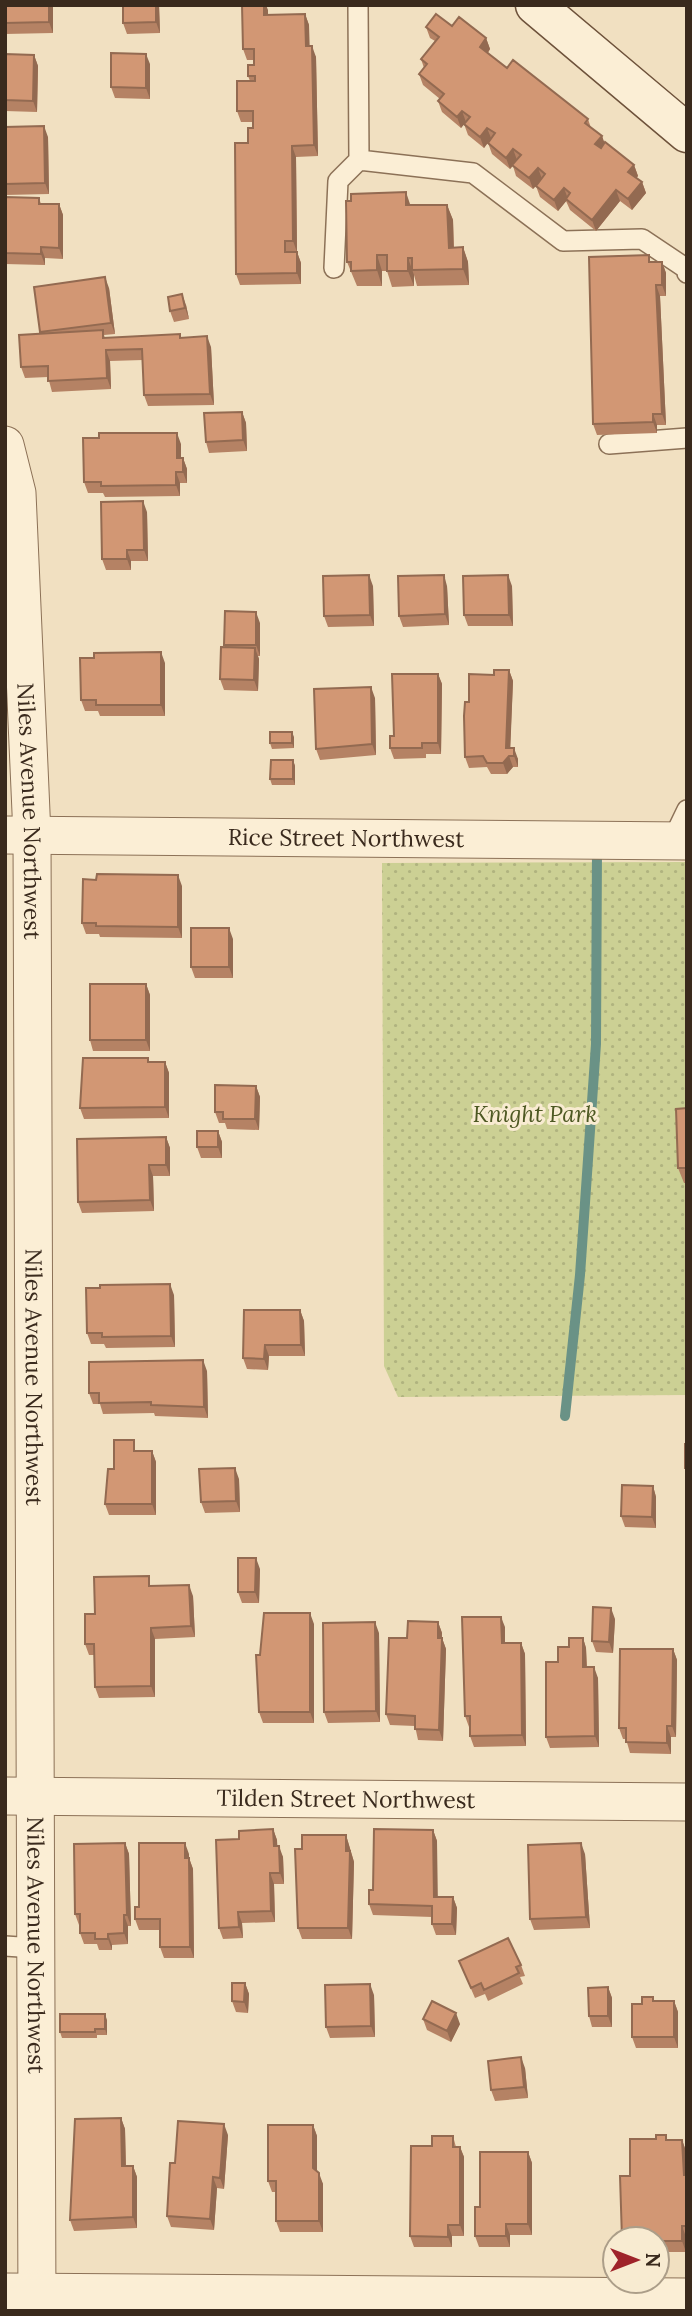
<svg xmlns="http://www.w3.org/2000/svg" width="692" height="2316" viewBox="0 0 692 2316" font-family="Lora,serif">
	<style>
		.park { fill: url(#park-dots) }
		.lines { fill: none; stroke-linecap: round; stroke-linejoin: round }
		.stream { stroke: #6a9286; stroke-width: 10 }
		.service-casing { stroke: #8c7157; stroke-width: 22 }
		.minor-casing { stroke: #8c7157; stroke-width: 39 }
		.secondary-casing { stroke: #6e523b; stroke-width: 41 }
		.service { stroke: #fbeed5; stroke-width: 19 }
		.minor { stroke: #fbeed5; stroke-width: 37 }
		.secondary { stroke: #fbeed5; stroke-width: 38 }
		.wall { fill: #b58264 }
		.shaded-wall { fill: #936a51 }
		.building { fill: #d29774; stroke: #936a51; stroke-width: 2 }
		.labels { text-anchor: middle; stroke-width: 6; stroke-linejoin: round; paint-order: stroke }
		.street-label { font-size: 23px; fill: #3a2a1d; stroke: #f8ebd1 }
		.park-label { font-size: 23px; font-style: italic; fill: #4d5822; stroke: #f8ebd1 }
	</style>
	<defs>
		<pattern id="park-dots" width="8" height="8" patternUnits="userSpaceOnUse" patternTransform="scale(1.75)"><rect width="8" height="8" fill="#ccd094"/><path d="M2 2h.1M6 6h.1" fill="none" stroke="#b0b37f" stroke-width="1.8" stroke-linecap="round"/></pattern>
	</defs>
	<rect width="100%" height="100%" fill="#f1e0c1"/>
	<path class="park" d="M687,862V1395L398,1397L384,1366L382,863Z"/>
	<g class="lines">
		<path class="stream" d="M565,1416L580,1275L596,1044L597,848"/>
		<g class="service-casing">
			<path id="service" d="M358,5L359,160L473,173L563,241L642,239L687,269V273
				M334,268L338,181L359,160
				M609,444L687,438
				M672,841L687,810
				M5,1946L35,1948"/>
		</g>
		<g class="minor-casing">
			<g id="minor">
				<path id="s1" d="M5,445L17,493L32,835L37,2311"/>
				<path id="s2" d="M5,835L687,841"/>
				<path id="s3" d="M5,1796L687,1802"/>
				<path d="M5,2292L687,2297"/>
			</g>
		</g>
		<g class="secondary-casing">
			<path id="secondary" d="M535,5L687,133"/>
		</g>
		<use href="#service" class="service"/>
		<use href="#minor" class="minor"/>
		<use href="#secondary" class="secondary"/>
	</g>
	<path class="wall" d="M5,5H53V33L5,34Z
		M159,5L160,33L127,34L123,23Z
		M242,5H266L268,15L305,14L309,25V46L316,57L318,156L296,157L297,252L301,263V284L240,285L236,274L248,143L253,128V122H241L237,111L250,81L248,76L254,65V60H247L243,49Z
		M452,26L486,38L490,49L488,53L507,68L588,119L591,128L602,136L604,143L634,165L638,176L636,178L642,182L646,193L632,210L620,201L596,231L570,210L566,201L558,211L540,197L536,186L533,189L516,176L513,166L510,169L492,154L488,143L491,139L484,148L468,135L464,124L461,128L442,112L438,101L440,99L423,85L419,74L424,68L421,59L435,41L430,38L426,27Z
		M5,54L34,55L38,66L37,112L5,111Z
		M150,64V99L115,98L111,87Z
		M5,127L48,137L49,194L5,195Z
		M5,197L39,198L41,204H59L63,215V259L45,258V265L5,264Z
		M410,205H447L453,220L454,247H463L468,262L469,285L417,286L414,275V286L392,287L387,271H382V286H357L347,262Z
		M651,262H662L666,273V296H660L666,425H657V433L597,435L593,424Z
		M34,287L109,288L115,334L104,335L105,338H181L211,347L214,405L148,406L144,395L143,360L110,361L111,389L52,392L48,377L25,378L21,367L40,333Z
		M186,305L189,319L174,322L170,311Z
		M242,412L246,423L247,451L209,453L206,442Z
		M181,444V458H183L187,469V483H180V496L105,497L103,493H88L84,482Z
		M147,512L148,561H131V570H106L102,559Z
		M373,586L374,626L328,627L324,616Z
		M447,586L449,625L403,627L399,616Z
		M512,586L513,626H468L464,615Z
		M260,623V656H258L259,659L258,691L224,690L220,679L225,647L224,645Z
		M165,663V716H100L98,711H85L81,700Z
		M509,670L513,681L510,748L518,759V767H513L507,774H491L487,767L469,768L465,757L469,702L494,675Z
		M438,674L442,684L441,754H426V758L394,759L390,748L394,736Z
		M375,698L376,755L320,760L316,749Z
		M294,737V748L272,749L270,743Z
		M293,760L295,766V785H272L270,779Z
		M182,886V938L100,937L99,934H86L82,923Z
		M233,939V978H195L191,967Z
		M146,984L150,995V1051H93L90,1040Z
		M148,1058L149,1062H165L169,1073V1118L84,1119L80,1108Z
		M256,1086L260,1097L259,1130L227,1129L225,1123H219L215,1112Z
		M687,1108V1183H684L678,1168Z
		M218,1131L222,1142V1158H201L197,1147Z
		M166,1137L170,1148V1176H153L154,1211L82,1213L78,1202Z
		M174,1295L175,1347L106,1348L104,1344H91L87,1333Z
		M300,1310L304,1321L305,1356H269L268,1370L247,1369L243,1358Z
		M207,1371L208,1418L155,1416L154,1413L103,1414L100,1404H93L89,1393Z
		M138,1451H152L156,1462V1515H109L105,1504L114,1469Z
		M239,1479L240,1512L205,1513L201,1502Z
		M653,1486L656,1497V1528L625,1527L621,1516Z
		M260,1569L259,1603H242L238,1592Z
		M193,1596L195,1637L155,1639V1697L99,1698L95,1687V1655H89L85,1644L95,1614Z
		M615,1619L613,1653L596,1652L592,1641Z
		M438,1622L442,1633V1638L446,1649L443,1741L418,1740L415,1726L390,1725L386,1714L407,1638Z
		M314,1624V1723H263L259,1712Z
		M505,1627V1643H521L525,1654L526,1746L474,1747L470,1736V1727H469L465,1716Z
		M379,1633L380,1722L328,1723L324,1712Z
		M583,1638L586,1648L587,1667L598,1678L599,1747L550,1748L546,1737L558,1662L569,1647Z
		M673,1649L677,1660L676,1737H671V1754L630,1753L626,1739H623L619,1728Z
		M273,1829L277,1840V1846L283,1857L284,1884H274L275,1922L242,1923L243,1938L223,1939L219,1928L239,1839Z
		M433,1830L437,1841V1897H453L457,1908L456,1935H436L432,1924V1917L373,1915L369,1904L373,1890Z
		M346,1835L354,1862L352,1939H302L298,1928L302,1849Z
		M125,1843L129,1854L131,1926H128V1944L112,1945V1950H99L97,1944H84L80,1933V1925H79L75,1914Z
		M189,1854V1858L193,1869L194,1958H164L160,1947V1930H139L135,1919L139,1907Z
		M585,1854L590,1928L534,1930L530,1919Z
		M459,1961L521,1965L525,1976L520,1977L523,1984L488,2001L485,1994L475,1998Z
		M245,1983L249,1994L248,2013L236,2012L232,2001Z
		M608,1987L612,1998V2027H592L589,2016Z
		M374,1995L375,2037L330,2038L326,2027Z
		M655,2001H674L678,2012V2048H636L632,2037L642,2004Z
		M423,2019L460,2024L451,2042L427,2030Z
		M107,2020V2035H97V2038H62L60,2032Z
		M525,2068L528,2098L495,2101L491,2090Z
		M121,2118L125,2129L126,2166H133L137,2177V2228L74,2231L70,2220Z
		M313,2125L317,2136V2172L323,2184V2232H280L276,2221V2192H272L268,2181Z
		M228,2135L224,2189L217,2188L214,2230L171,2227L167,2216L175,2163Z
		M453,2136L456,2147H460L464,2157V2236H452V2247H414L410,2236L432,2146Z
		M668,2140H682L686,2151L687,2171V2237H686V2252H657V2239L630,2176Z
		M528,2152L532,2163V2235H510V2247H479L475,2236L480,2207Z"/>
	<path class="shaded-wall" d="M49,5H53V33L49,22Z
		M156,5H159L160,33L156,22Z
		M264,5H266L268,10V26L264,15Z
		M305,14L309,25L310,57L306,46Z
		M486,38L490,49L484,58L480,47Z
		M312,46L316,57L318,156L314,145Z
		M146,54L150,64V99L146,88Z
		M34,55L38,66L37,112L33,101Z
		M462,111L466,122L461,128L457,117Z
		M44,126L48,137L49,194L45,183Z
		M487,128L491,138L484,148L480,137Z
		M602,136L606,147L599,155L595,144Z
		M292,146L296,157L297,252L301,263V284L297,273V252L293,241Z
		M513,149L517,160L510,169L506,158Z
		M634,165L638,176L632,183L628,172Z
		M538,168L542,179L533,189L529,178Z
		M642,182L646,193L632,210L628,199Z
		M564,188L568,199L558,211L554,200Z
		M616,190L620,201L596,231L592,220Z
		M406,192L411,207L406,205Z
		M59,204L63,215V259L59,248Z
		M447,205L453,220L454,263L449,248Z
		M41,247L45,258V265L41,254Z
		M463,247L468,262L469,285L463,269Z
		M377,255L382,271V286L377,270Z
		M408,258L414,275V286L408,271Z
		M662,262L666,273V296L662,285Z
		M105,277L109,288L115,334L111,323Z
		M656,285L660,296L666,425L662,414Z
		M182,294L186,305L189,319L185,308Z
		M207,336L211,347L214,405L210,394Z
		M106,350L110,361L111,389L107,378Z
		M242,412L246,423L247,451L243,440Z
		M653,414L657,425V433L653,422Z
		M177,433L181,444V469L177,458Z
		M183,458L187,469V483L183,472Z
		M176,472L180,483V496L176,485Z
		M143,501L147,512L148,561L144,550Z
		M127,550L131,561V570L127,559Z
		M369,575L373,586L374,626L370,615Z
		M444,575L447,586L449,625L445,614Z
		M508,575L512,586L513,626L509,615Z
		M256,612L260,623V656L256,645Z
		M255,648L259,659L258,691L254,680Z
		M161,652L165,663V716L161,705Z
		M509,670L513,681L510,756H509L513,767L507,774L503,763L506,748Z
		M438,674L442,684L441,754L438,743Z
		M371,687L375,698L376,755L372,744Z
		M292,732L294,737V748L292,743Z
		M514,748L518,759V767L514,756Z
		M293,760L295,766V785L293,779Z
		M178,875L182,886V938L178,927Z
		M229,928L233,939V978L229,967Z
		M146,984L150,995V1051L146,1040Z
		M165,1062L169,1073V1118L165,1107Z
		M256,1086L260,1097L259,1130L255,1119Z
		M218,1131L222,1142V1158L218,1147Z
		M166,1137L170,1148V1176L166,1165Z
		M149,1165L153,1176L154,1211L150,1200Z
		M170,1284L174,1295L175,1347L171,1336Z
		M300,1310L304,1321L305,1356L301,1345Z
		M265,1345L269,1356L268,1370L264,1359Z
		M203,1360L207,1371L208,1418L204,1407Z
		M152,1451L156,1462V1515L152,1504Z
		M235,1468L239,1479L240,1512L236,1501Z
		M653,1486L656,1497V1528L652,1517Z
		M256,1558L260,1569L259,1603L255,1592Z
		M189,1585L193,1596L195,1637L191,1626Z
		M611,1608L615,1619L613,1653L609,1642Z
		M310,1613L314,1624V1723L310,1712Z
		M501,1617L505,1627V1654L502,1643Z
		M375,1622L379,1633L380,1722L376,1711Z
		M438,1622L442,1633L441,1649L438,1638Z
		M151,1628L155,1639V1697L151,1686Z
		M442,1638L446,1649L443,1741L439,1730Z
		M583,1638L586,1648L587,1678L583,1667Z
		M521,1643L525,1654L526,1746L522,1735Z
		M673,1649L677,1660L676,1737L672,1726Z
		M594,1667L598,1678L599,1747L595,1736Z
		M667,1726L671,1737V1754L667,1743Z
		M273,1829L277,1840L278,1857L274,1846Z
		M433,1830L437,1841L438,1908L434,1897Z
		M346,1835L354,1862L352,1939L348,1928Z
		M125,1843L129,1854L131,1926L127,1915Z
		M185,1843L189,1854V1869L185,1858Z
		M581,1843L585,1854L590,1928L586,1917Z
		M279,1846L283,1857L284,1884L280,1873Z
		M189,1858L193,1869L194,1958L190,1947Z
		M270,1873L274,1884L275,1922L271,1911Z
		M453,1897L457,1908L456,1935L452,1924Z
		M238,1912L242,1923L243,1938L239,1927Z
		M124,1915L128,1926V1944L124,1933Z
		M108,1934L112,1945V1950L108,1939Z
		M245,1983L249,1994L248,2013L244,2002Z
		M370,1984L374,1995L375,2037L371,2026Z
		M608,1987L612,1998V2027L608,2016Z
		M674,2001L678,2012V2048L674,2037Z
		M456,2013L460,2024L451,2042L447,2031Z
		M105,2014L107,2020V2035L105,2029Z
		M521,2057L525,2068L528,2098L524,2087Z
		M121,2118L125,2129L126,2177L122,2166Z
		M224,2124L228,2135L224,2189L220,2178Z
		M313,2125L317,2136V2179L313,2168Z
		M682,2140L686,2151L687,2184L684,2175Z
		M460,2147L464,2157V2236L460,2225Z
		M528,2152L532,2163V2235L528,2224Z
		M133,2166L137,2177V2228L133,2217Z
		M319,2173L323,2184V2232L319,2221Z
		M213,2177L217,2188L214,2230L210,2219Z
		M506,2224L510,2235V2247L506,2236Z
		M448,2225L452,2236V2247L448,2237Z
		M682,2226L686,2237V2252L682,2241Z"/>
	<path class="building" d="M5,5H49V22L5,23Z
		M123,5H156V22L123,23Z
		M242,5H264V15L305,14L306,46H312L314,145L292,146L293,241H285V252H297V273L236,274L235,143H248V128H253V111H237V81H255V76H248V65H254V49H243Z
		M436,14L452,26L459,17L486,38L480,47L507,68L513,60L588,119L585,123L602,136L595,144L601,148L605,142L634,165L628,172L642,182L628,199L616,190L592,220L566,199L570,193L564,188L554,200L536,186L545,174L538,168L529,178L512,165L521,155L513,149L506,158L488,143L495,133L487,128L480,137L464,124L470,117L462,111L457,117L438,101L444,94L419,74L427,64L421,59L439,37L426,27Z
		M111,53L146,54V88L111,87Z
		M5,54L34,55L33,101L5,100Z
		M44,126L45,183L5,184V127Z
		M406,192V205H447L449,248L463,247V269L412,270V258H408V271H387V255H377V270L351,271V262H347L346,201H351V194Z
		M5,197L39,198V204H59V248L41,247V254L5,253Z
		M649,255V262H662V285H656L662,414H653V422L593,424L589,257Z
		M105,277L111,323L40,332L34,287Z
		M182,294L185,308L170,311L168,297Z
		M103,330V338L180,334V338L207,336L210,394L144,395L142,349L106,350L107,378L48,381V366L21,367L19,335Z
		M242,412L243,440L206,442L204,413Z
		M99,433H177V458H183V472H176V485L101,486V482H84L83,438H99Z
		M143,501L144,550H127V559H102L101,502Z
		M369,575L370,615L324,616L323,576Z
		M444,575L445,614L399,616L398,576Z
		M508,575L509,615H464L463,576Z
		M225,611L256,612V645H224Z
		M221,647L255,648L254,680L220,679Z
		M161,652V705H96V700H81L80,658H94V653Z
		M494,670H509L506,748H514V756H509L503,763H487L483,756L465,757L464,716L465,702H469V674L494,675Z
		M392,674H438V743H422V748H390V736H394Z
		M371,687L372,744L316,749L314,689Z
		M270,732H292V743H270Z
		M271,760H293V779H270Z
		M97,874L178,875V927L96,926V923H82L83,879L96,880Z
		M191,928H229V967H191Z
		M90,984H146V1040H90Z
		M83,1058H148V1062H165V1107L80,1108Z
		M215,1085L256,1086L255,1119H223V1112H215Z
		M687,1108V1168H678L676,1109Z
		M197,1131H218V1147H197Z
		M166,1137V1165H149L150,1200L78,1202L77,1139Z
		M170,1284L171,1336L102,1337V1333H87L86,1288H100V1285Z
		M244,1310H300L301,1345H265L264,1359L243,1358Z
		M203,1360L204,1407L151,1405V1402L99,1403V1393H89V1362Z
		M114,1440H134V1451H152V1504H105L108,1469H114Z
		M685,1444H687V1468H685Z
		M235,1468L236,1501L201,1502L199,1469Z
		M622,1485L653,1486L652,1517L621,1516Z
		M238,1558H256L255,1592H238Z
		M149,1576V1586L189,1585L191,1626L151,1628V1686L95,1687L94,1644H85V1614H95L94,1577Z
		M593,1607L611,1608L609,1642L592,1641Z
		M264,1613H310V1712H259L256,1655H260Z
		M462,1617H501L502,1643H521L522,1735L470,1736V1716H465Z
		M408,1621L438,1622V1638H442L439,1730L415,1729V1716L386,1714L389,1638H407Z
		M375,1622L376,1711L324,1712L323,1623Z
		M569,1638H583V1667H594L595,1736L546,1737V1662H558V1647H569Z
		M620,1649H673L672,1726H667V1743L626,1742V1728H619Z
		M273,1829L274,1846H279L280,1873H270L271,1911L238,1912L239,1927L219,1928L216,1840L239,1839V1831Z
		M374,1829L433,1830L434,1897H453L452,1924H432V1906L369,1904V1890H373Z
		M302,1835H346V1851H350L348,1928H298L295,1849H302Z
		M125,1843L127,1915H124V1933L108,1934V1939H95V1933H80V1914H75L74,1844Z
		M139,1843H185V1858H189L190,1947H160V1919H135V1907H139Z
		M581,1843L586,1917L530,1919L528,1845Z
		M508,1938L521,1965L516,1967L519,1973L484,1990L481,1983L471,1988L459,1961Z
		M232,1983H245L244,2002L232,2001Z
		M370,1984L371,2026L326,2027L325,1985Z
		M608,1987V2016H589L588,1988Z
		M642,1997H653V2001H674V2037H632V2004H642Z
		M432,2001L456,2013L447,2031L423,2019Z
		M60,2014H105V2029H95V2032H60Z
		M521,2057L524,2087L491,2090L488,2061Z
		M121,2118L122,2166H133V2217L70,2220L75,2119Z
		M178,2121L224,2124L220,2178L213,2177L210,2219L167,2216L170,2163H175Z
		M268,2125H313V2168L319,2173V2221H276V2181H268Z
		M656,2135H666V2140H682L684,2175H687V2226H682V2241H657V2239H622L620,2176H630V2139H656Z
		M432,2136H453V2147H460V2225H448V2237L410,2236L411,2146H432Z
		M480,2152H528V2224H506V2236H475V2207H480Z"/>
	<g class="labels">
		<g class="street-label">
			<text dy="8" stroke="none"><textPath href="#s1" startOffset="368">Niles Avenue Northwest</textPath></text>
			<text dy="8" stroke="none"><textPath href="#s2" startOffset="341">Rice Street Northwest</textPath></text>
			<text dy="8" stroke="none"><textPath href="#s1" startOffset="934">Niles Avenue Northwest</textPath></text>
			<text dy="8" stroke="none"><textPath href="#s3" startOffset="341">Tilden Street Northwest</textPath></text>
			<text dy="8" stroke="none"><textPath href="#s1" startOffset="1502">Niles Avenue Northwest</textPath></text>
		</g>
		<g class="park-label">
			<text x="535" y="1122">Knight Park</text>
		</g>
	</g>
	<rect width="692" height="2316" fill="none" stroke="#3a2a1d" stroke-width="14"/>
	<g transform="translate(636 2260) rotate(90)"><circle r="33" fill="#f8ebd1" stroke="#ac9e89" stroke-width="2"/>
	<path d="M0-5L12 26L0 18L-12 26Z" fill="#9f232a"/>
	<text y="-10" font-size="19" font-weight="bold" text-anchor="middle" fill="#3a2a1d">N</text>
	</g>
</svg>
